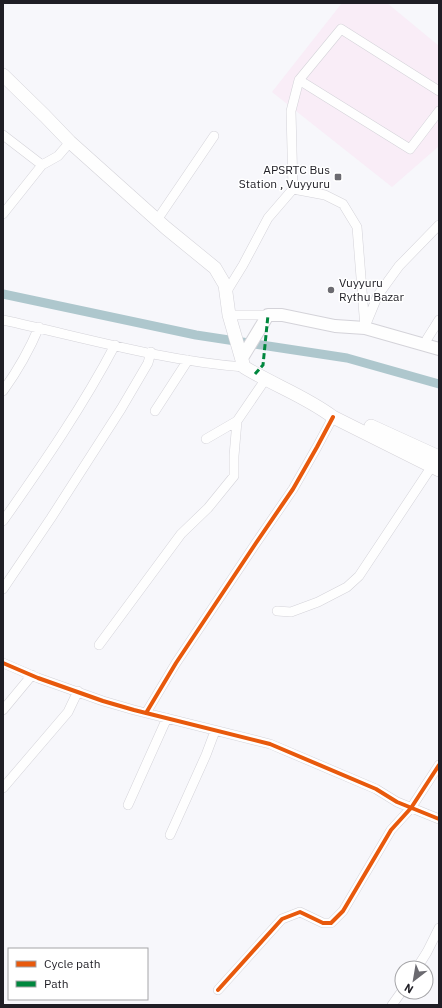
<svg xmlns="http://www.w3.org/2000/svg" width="442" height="1008" viewBox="0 0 442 1008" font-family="'IBM Plex Sans',sans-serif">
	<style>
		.industrial { fill: #f9edf7 }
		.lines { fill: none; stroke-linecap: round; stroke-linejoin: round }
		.canal { stroke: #aec7cd; stroke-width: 9 }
		.minor-casing { stroke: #d4d3d9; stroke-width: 10 }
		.tertiary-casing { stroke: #d4d3d9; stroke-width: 14 }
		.secondary-casing { stroke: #d4d3d9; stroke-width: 14 }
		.minor { stroke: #fefefe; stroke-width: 9 }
		.tertiary { stroke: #fefefe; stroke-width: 12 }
		.secondary { stroke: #fefefe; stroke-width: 13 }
		.quiet { stroke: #00873e; stroke-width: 3; stroke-dasharray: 6 3; stroke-linecap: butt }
		.cycleway-casing { stroke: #fff; stroke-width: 6 }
		.cycleway { stroke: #e8590c; stroke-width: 4 }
		.poi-dot { fill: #6b6a70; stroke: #fff; stroke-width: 1.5 }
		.labels { text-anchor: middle; stroke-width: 3; stroke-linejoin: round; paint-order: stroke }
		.poi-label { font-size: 12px; fill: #1f1e25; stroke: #fff; text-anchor: end }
	</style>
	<rect width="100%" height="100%" fill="#f7f7fb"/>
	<path class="industrial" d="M342,3H387L439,46V146L392,187L272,92Z"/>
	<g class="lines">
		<path class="canal" d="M3,294L196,335L347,358L439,384"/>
		<g class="minor-casing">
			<path id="minor" d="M299,80L410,149L439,111
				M3,135L42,165L58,156L70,142
				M293,189L291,111L299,80L341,29L439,91
				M3,214L42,165
				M157,220L214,136
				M227,291L243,265L268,218L293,189L325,195L343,204L357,227L365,328
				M229,315H268
				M3,320C82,337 163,361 244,367
				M366,324L378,295L399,266L439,225
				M427,339L439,320
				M3,391C18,370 29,351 39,327
				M155,411L188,360
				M206,439L237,421L265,380
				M3,521C43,464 83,406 115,345
				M3,589L51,518L121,409L148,363L151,352
				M277,611L291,612L318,602L347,587L359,576L432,466
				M99,645L181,534L208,508L234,476V456L237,421
				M3,663L38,678L103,701L134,710L270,744L376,789L397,802L439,819
				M3,710L32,675
				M146,713L176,663L256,543L293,489L317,447L333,417
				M3,788L68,712L78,691
				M128,805L167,718
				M170,835L206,755L215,731
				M417,968L427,952L439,928
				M218,990L282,919L300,912L323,923H331L343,911L391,830L411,808L439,765
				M392,1005L402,991"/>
		</g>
		<g class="tertiary-casing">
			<path id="tertiary" d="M242,358L268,315H282L335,326L365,328L439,349"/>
		</g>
		<g class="secondary-casing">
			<path id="secondary" d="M3,75L45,116L70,142L166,228L215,268L225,285L229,315L244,367C273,385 305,396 333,417L439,470
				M371,426L439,457"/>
		</g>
		<use href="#minor" class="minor"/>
		<use href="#tertiary" class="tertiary"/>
		<use href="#secondary" class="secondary"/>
		<path class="quiet" d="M255,374L263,365L268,315"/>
		<g class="cycleway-casing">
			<path id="cycleway" d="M3,663L38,678L103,701L134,710L270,744L376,789L397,802L439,819
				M146,713L176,663L256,543L293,489L317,447L333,417
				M218,990L282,919L300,912L323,923H331L343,911L391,830L411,808L439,765"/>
		</g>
		<use href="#cycleway" class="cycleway"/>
	</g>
	<g class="poi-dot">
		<rect x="334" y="173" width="8" height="8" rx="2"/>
		<circle cx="331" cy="290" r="4"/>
	</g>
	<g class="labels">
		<g class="poi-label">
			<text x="330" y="174">APSRTC Bus<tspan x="330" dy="14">Station , Vuyyuru</tspan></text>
			<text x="339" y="287" text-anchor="start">Vuyyuru<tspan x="339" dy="14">Rythu Bazar</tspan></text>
		</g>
	</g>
	<rect width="442" height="1008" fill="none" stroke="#1f1e25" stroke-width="8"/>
	<rect x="8" y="948" width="140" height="52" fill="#ffffff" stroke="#a5a5a8"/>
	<rect x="16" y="961" width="20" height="6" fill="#e8590c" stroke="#a5a5a8"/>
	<text x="44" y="968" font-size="12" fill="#1f1e25">Cycle path</text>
	<rect x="16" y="981" width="20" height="6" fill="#00873e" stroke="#a5a5a8"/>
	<text x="44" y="988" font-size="12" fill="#1f1e25">Path</text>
	<g transform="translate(414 980) rotate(211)"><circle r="19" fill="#ffffff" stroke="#a5a5a8"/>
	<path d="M0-3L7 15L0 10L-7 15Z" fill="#6b6a70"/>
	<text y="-6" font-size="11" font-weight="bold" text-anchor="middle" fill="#1f1e25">N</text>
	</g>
</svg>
